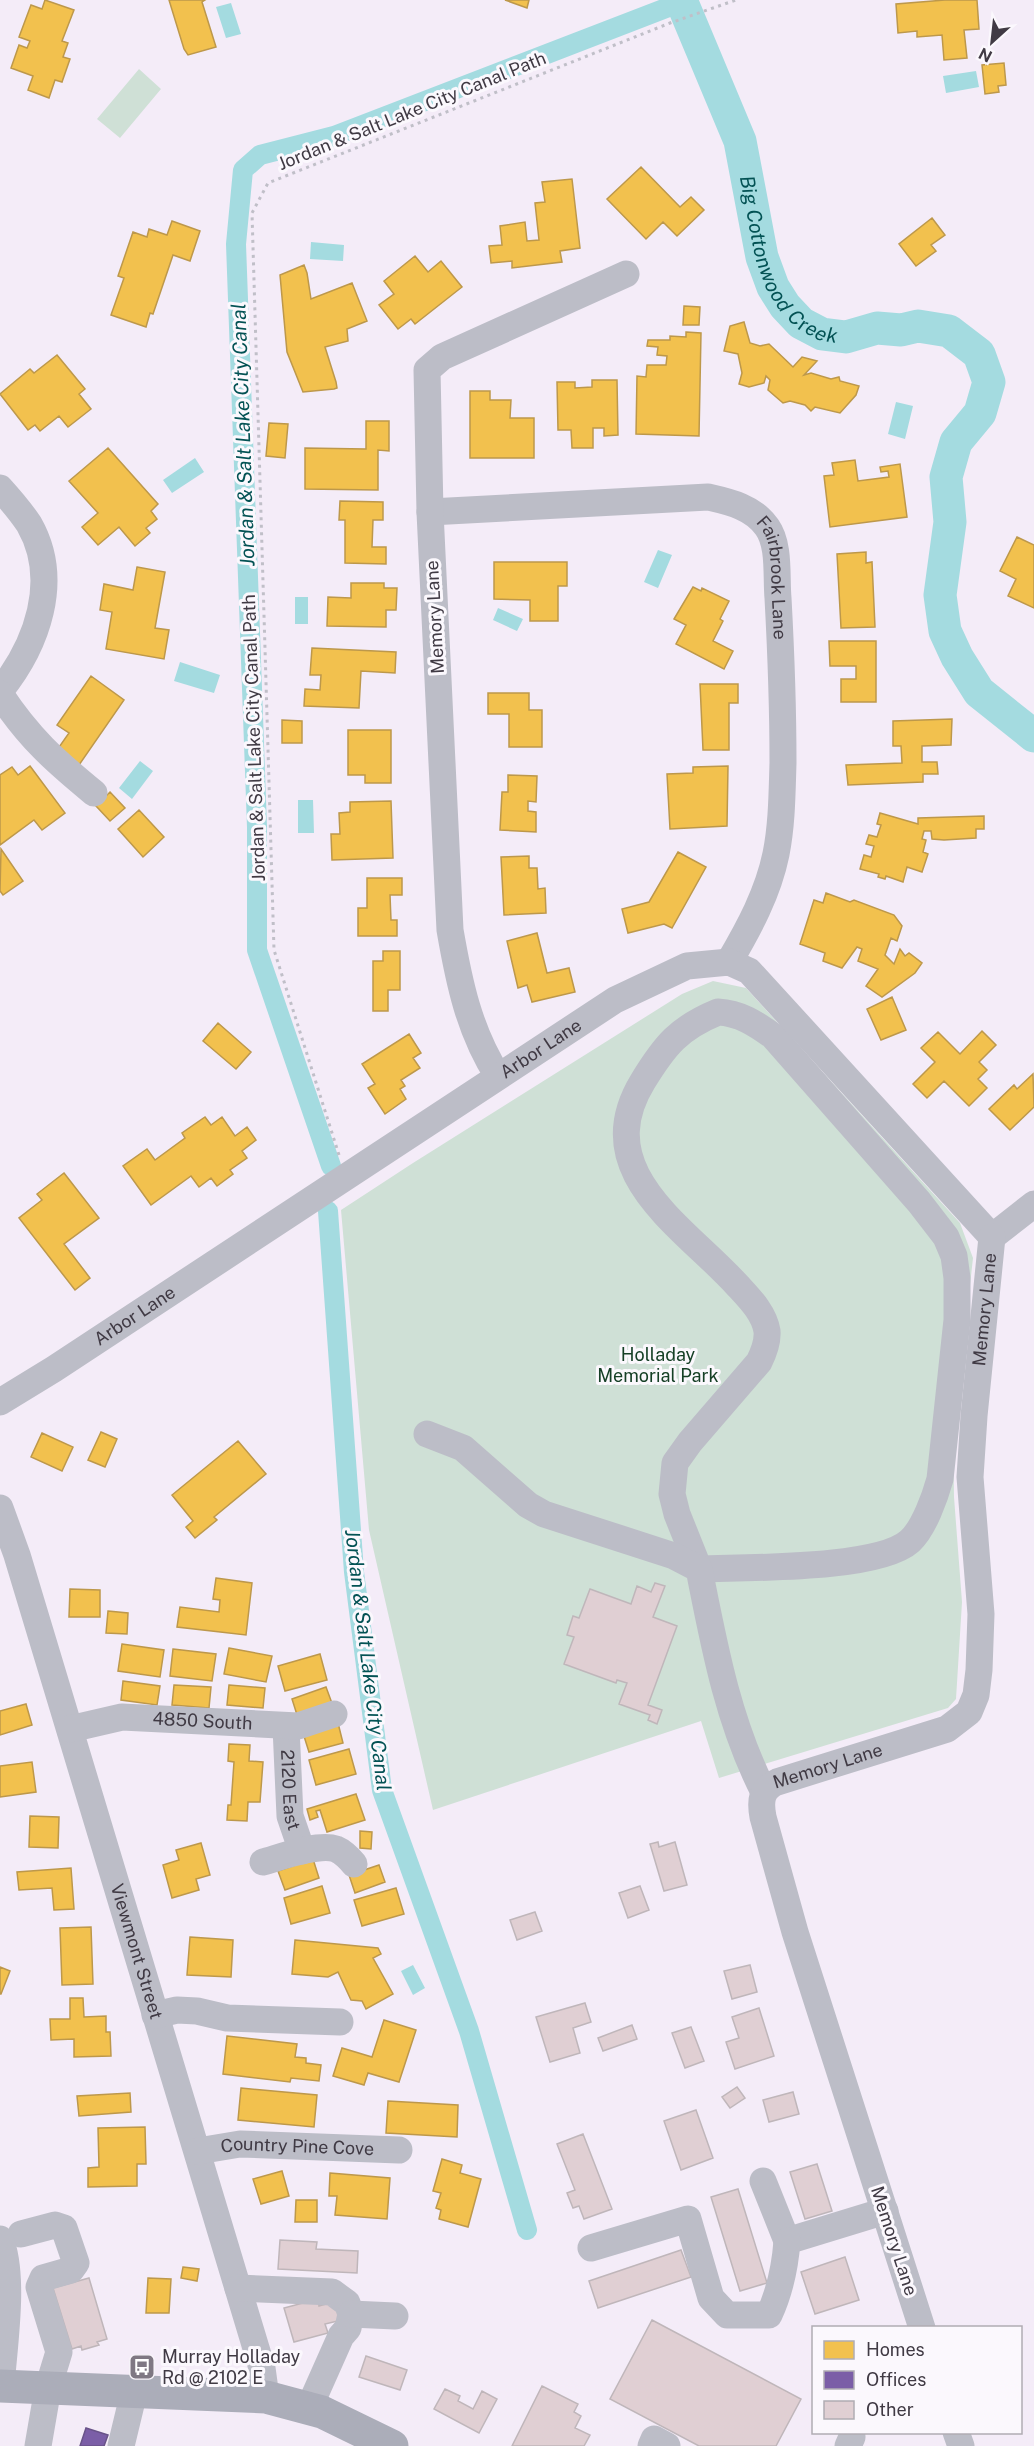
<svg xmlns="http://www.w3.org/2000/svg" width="1034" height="2446" viewBox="0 0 1034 2446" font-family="'Public Sans',sans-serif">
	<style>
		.green { fill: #cfe0d6 }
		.water { fill: #a4dbe0 }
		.homes { fill: #f2c14e; stroke: #bd984b; stroke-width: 1.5 }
		.offices { fill: #7b5ea7; stroke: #695389; stroke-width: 1.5 }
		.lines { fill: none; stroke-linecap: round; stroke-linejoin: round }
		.canal { stroke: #a4dbe0; stroke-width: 20 }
		.river { stroke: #a4dbe0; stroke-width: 33 }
		.building { fill: #e0cfd3; stroke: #bfb6ba; stroke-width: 1.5 }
		.path { stroke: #c0bfc8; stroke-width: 3; stroke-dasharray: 3 4.5; stroke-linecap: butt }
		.minor { stroke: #bcbdc7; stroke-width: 27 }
		.major { stroke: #abadb9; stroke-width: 33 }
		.labels { text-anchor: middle; stroke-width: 6; stroke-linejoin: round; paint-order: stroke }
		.street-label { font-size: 18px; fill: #403a44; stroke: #fbf8fd }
		.park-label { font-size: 18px; fill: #164026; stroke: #fbf8fd }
		.poi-label { font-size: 18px; fill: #403a44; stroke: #fbf8fd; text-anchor: start }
		.water-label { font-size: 20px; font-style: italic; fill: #035254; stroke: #fbf8fd }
	</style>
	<rect width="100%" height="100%" fill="#f4ecf8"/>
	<path class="green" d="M139,69L161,89L120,138L97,119Z
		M713,981L746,988L960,1223L973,1258L953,1439L954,1497L962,1602L956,1699L948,1708L719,1778L701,1721L433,1810L369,1530L341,1210L413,1163L682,994Z"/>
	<path class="water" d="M231,3L241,34L226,38L216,7Z
		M976,71L979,87L946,93L943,76Z
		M311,242L344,245L343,261L310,259Z
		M896,402L913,406L905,439L888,434Z
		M195,458L204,472L172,493L163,480Z
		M658,550L672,555L658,588L644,582Z
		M295,597H308V624H295Z
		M498,608L523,619L517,631L493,620Z
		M180,662L220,675L214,693L174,681Z
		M140,761L153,771L132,799L119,788Z
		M298,800H313L314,833H298Z
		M413,1965L425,1988L413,1995L401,1971Z"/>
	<path class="homes" d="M45,0L74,10L62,41L68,43L63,57L70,59L62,82L55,80L49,98L28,90L33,76L11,68L19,45L27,48L30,41L19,37L31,5L42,9Z
		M169,0H205L202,2L216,47L188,55L184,49Z
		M505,0H529L527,8Z
		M945,0H977L979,29L964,30L967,58L944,60L942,35L917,37V31L898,33L896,4Z
		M1004,63L1006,85L998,86L999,92L985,94L982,65Z
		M641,167L680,207L691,197L704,210L677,236L663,222L646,239L607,199Z
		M572,179L580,248L560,251L562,262L512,268V261L491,263L489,246L502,245L500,226L525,222L527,241L539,240L535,203L545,202L542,182Z
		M932,218L945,235L931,245L936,251L916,266L899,244Z
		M172,221L200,231L190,261L173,255L153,314L150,313L146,327L111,315L124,278L118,276L133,232L147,237L149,229L167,235Z
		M415,256L428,272L441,261L462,287L415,324L411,319L398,329L379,305L394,294L384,281Z
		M304,265L307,273L311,299L352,283L367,321L347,329L348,341L325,347L336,382L337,388L334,389L303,392L287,352L280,275Z
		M684,306L700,307L699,325H683Z
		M744,322L750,343L760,346L769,344L793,367L802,357L817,361L804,375L811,373L831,379L839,377L840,381L859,386L856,395L840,413L815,407L811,411L805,405L790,401L783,403L768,390L770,380L766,376L764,383L749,387L739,384L742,373L738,354L724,351L730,326Z
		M686,332L701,333L699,436L636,434L637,376L646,377L647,365H666L667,356L657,355L658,347L647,346L648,340H670V336L686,337Z
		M57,355L85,389L79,394L91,409L68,427L59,416L40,431L35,425L28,430L0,394L30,369L34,373Z
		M592,380H617L618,435L604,436V428H593V448H572L571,430H558L557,382H575V388L592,387Z
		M470,391H490V400H511L510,418H534V458H470Z
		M366,421H389V451L378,450V490L305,489V448L366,449Z
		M269,423L288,424L285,458L266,456Z
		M108,448L158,504L151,511L157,519L146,528L150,533L135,546L119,527L98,545L82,527L98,513L69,481Z
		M855,460L858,481L889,477L888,471L881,472L880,467L900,464L907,517L830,527L824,476L834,475L832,463Z
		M340,501L383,502V520H373L372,547H386V564L345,563V520H339Z
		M1017,537L1034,545V608L1008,596L1016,579L1000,571Z
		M866,552V563L872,562L875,627L841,628L837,554Z
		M494,562H567V586H558V621H530V600L494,599Z
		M137,567L165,572L155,628L169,630L164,659L106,649L112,612L100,610L104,584L133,590Z
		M351,583H384V588H397L396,610H386V627L327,626L328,597L351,598Z
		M693,587L701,591L702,588L729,601L720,619L723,621L713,641L733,651L724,669L676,644L686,625L674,619Z
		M829,641H876V702H841V679H856V666H830Z
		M312,648L396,652L395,673L361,671L359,708L304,706L305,689L320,690L321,675H310Z
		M91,676L124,700L79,765L57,750L69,733L57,725Z
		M700,684H738V703H729V750H703Z
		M488,693H529V710H542V747H509V714H488Z
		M952,719L951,745L922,746V762H937L938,774H923V782L848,785L846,765L902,763L901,746H893V721Z
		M282,720L302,721V743H282Z
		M348,730H391V783H365V775H348Z
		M30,766L65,813L42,830L34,820L0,845V775L12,767L18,775Z
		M728,766L727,826L670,829L667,774L693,773V767Z
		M508,775L537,776L536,802L528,801V811L536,812V832L500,830L502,792H508Z
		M110,792L125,808L110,821L96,806Z
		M391,801L393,858L332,860L331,834H340L339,813L350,812V802Z
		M139,810L164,837L143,857L118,829Z
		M880,813L918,824V818L984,816V829H976V838L944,840L932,839L931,831H924L922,839L926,840L923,852L928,854L922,872L907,867L903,882L886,876L885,879L878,877L879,874L860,869L864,855L871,857L874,846L866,844L869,835L877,837L881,825L877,824Z
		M1,849L23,881L3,895L0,891Z
		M678,852L706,867L672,928L664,924L628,933L622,909L649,902Z
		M529,856V868H537L538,889L545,888L546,913L504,915L501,857Z
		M367,878H402V895H390L391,920H397V936H358V908H367Z
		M826,893L850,902L854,900L894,915L902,926L897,941L891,938L885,955L894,964L900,949L905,956L909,953L922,963L915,973L882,997L866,986L878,969L858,961L862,949L857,947L842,968L823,961L825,953L800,944L814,900L823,903Z
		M537,933L547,973L569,968L575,992L532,1002L527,985L518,988L507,941Z
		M383,951H400V990H388V1011H373V961H383Z
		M892,997L906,1030L881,1040L867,1009Z
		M218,1023L251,1052L236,1069L203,1041Z
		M982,1031L996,1045L979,1062L987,1070L978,1079L987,1088L969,1106L944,1081L927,1098L913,1084L935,1062L921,1048L938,1032L960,1054Z
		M409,1034L421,1053L413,1058L420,1068L401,1080L405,1086L400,1089L406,1099L385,1114L368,1088L375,1084L362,1064Z
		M1033,1074L1034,1107L1010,1130L989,1109L1014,1085L1017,1089Z
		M205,1117L211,1125L222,1117L235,1136L247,1127L256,1140L242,1151L247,1158L230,1170L233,1174L217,1186L211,1178L199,1187L191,1176L151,1205L123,1166L147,1149L155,1160L185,1138L182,1133Z
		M64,1173L99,1218L64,1244L90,1278L75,1290L19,1218L42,1200L37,1194Z
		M101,1432L117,1439L105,1467L88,1460Z
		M42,1433L73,1447L62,1471L31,1457Z
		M238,1441L266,1474L214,1517L217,1520L195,1538L186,1527L193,1521L172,1495Z
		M216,1578L252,1583L246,1635L177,1627L180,1607L219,1612L220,1600L213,1599Z
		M70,1589L100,1590V1617H69Z
		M108,1611L128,1613L127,1634L106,1633Z
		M122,1644L164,1650L160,1677L118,1671Z
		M229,1648L272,1656L266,1682L224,1674Z
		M173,1649L216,1654L212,1681L170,1676Z
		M320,1654L327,1680L285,1691L278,1666Z
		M123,1681L160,1686L157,1705L121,1700Z
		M174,1685L211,1687L209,1708L172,1705Z
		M229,1685L265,1688L263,1708L227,1705Z
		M326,1687L333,1706L298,1718L292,1699Z
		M26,1704L32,1725L0,1735V1711Z
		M338,1723L343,1743L309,1752L303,1733Z
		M229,1744L250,1745L249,1761L263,1762L260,1802H248L247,1821L227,1820L228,1805H231L234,1762L228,1761Z
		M349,1749L356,1774L316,1785L309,1760Z
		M32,1762L36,1792L0,1797V1766Z
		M356,1794L365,1820L327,1832L320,1810L316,1811L318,1817L310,1820L307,1809Z
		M30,1816L59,1817L58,1848L29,1847Z
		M360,1831L372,1832L371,1849L360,1848Z
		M201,1843L210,1875L196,1879L199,1890L172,1898L163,1865L179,1860L176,1850Z
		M313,1859L319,1878L285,1890L278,1871Z
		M379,1865L385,1882L355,1893L349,1875Z
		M71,1868L74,1909L54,1910L52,1888L19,1890L17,1872Z
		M322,1886L330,1913L291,1924L284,1898Z
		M396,1888L404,1914L362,1926L354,1900Z
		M91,1927L93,1984L62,1985L60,1928Z
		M190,1937L233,1940L231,1977L187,1975Z
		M295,1940L378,1948L381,1954L373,1958L393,1994L366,2009L362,2001L351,2000L338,1972L328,1977L292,1974Z
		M0,1967L10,1971L1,1994H0Z
		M70,1998H83L84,2017L106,2016V2032H110L111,2056L74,2057V2039L51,2040L50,2019H70Z
		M384,2020L416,2030L399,2082L368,2073L364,2085L333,2076L342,2048L372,2057Z
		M227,2036L297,2044L295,2057L306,2058V2063L321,2065L319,2081L291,2078L290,2082L223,2074Z
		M241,2088L317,2095L314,2127L238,2120Z
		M130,2093L131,2112L79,2116L77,2096Z
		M388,2101L458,2105L457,2137L386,2133Z
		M145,2127L146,2164H137V2186L88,2187V2168L99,2167L98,2128Z
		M442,2159L462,2165L460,2173L481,2179L468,2227L439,2219L441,2210L436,2208L441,2193L433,2191Z
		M282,2171L289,2196L261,2204L253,2179Z
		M330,2173L390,2178L387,2219L335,2215L337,2196H329Z
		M296,2200H317V2222H295Z
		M183,2267L199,2269L197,2281L181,2278Z
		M148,2278L171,2279L169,2313H146Z"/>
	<path class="offices" d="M86,2428L108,2435L104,2446H80Z"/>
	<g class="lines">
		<path class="canal" d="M331,1166L257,950V827L236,244L243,170L260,155L334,136L687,0
			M328,1211L354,1572L382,1790L469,2031L527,2230"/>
		<path class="river" id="s1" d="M681,0L740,141L762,257L773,287L785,306L801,323L822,334L846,337L877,328L901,330L918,326L949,331L979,354L989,382L980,413L956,442L946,477L950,522L940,595L945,631L957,657L979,692L1034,736"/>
	</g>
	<path class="building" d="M655,1583L665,1586L653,1617L677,1626L648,1705L662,1710L657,1724L648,1720L650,1715L619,1704L627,1683L617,1680L616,1683L564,1664L574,1637L567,1635L573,1616L579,1618L590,1589L631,1604L637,1586L651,1592Z
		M658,1842L659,1847L675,1842L687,1885L664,1891L650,1844Z
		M640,1886L649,1910L628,1918L619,1893Z
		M535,1912L542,1931L517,1940L510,1920Z
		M750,1965L757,1992L732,1999L724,1971Z
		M585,2003L591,2022L573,2028L580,2053L550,2062L536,2017Z
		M759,2008L774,2056L735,2069L726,2042L739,2038L732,2017Z
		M632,2025L637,2039L603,2051L598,2038Z
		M691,2027L704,2061L685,2068L672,2033Z
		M737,2087L745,2098L730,2108L722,2097Z
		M793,2092L799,2114L769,2122L763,2100Z
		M696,2110L713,2158L681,2170L664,2121Z
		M583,2134L612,2209L584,2219L579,2206L573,2208L567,2193L575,2190L557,2144Z
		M817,2164L832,2211L805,2219L790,2172Z
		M738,2189L767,2283L740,2291L711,2197Z
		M280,2240L317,2242L316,2249L358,2251L357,2273L278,2269Z
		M681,2250L691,2277L598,2308L589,2281Z
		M845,2257L859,2300L815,2314L801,2272Z
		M89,2278L107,2339L97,2342L99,2345L82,2350L81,2346L72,2349L53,2288Z
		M318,2299L319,2306L340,2300L346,2319L325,2324L328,2333L294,2342L284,2308Z
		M652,2320L801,2399L776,2446H699L610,2399Z
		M366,2356L407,2370L400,2390L359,2377Z
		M542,2386L578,2404L574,2412L581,2416L575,2428L590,2435L584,2446H512Z
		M445,2389L460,2396L458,2401L473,2409L482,2391L497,2399L479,2433L434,2409Z"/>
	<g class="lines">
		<path class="path" d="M339,1155L274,950L252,213L268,183L670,23L736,0"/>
		<g class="minor">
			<path d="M0,488C10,499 21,512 29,524C61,580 37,645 0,691"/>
			<path id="s2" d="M430,512L708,497C730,502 753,507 767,527C780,545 776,576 778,598C781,653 783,708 783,763C782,793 782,824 776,854C768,893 749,928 729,962"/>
			<path d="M0,694C29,738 54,760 94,793"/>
			<path d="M718,1012C740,1013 756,1024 773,1036L919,1202L946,1237L954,1256L957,1278V1320L940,1479C935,1497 924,1528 910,1541C878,1570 746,1567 699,1569L677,1514L672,1494L675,1463L690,1442L759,1362C764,1352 768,1342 767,1331C764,1313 750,1299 738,1286C685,1227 587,1172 643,1081C665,1045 679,1028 718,1012Z"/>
			<path d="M498,1076C469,1031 459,982 450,930L430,512L427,370L442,357L626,274"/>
			<path id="s3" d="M0,1402L54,1369L615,1000L687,966L729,962L749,971L992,1237L1034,1204"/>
			<path d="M427,1434L463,1448L528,1505L544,1514L674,1556L699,1569C714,1645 728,1722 764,1792"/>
			<path id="s4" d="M0,1508L17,1555L262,2368L266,2397"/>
			<path id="s5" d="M286,1727L290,1816L302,1851"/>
			<path id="s6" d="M70,1729L122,1717L298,1726L334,1714"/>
			<path d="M263,1862C281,1857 318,1843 336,1849C343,1852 349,1858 354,1864"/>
			<path d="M155,2015L177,2010L197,2011L227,2018L340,2022"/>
			<path id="s7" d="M198,2151L240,2144L399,2150"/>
			<path d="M763,2181L787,2241L885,2211"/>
			<path d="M21,2234L55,2225L64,2228L76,2263L71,2270L43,2278L39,2287L59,2352L48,2388L38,2446"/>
			<path d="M0,2239C15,2276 4,2345 1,2386"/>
			<path d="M591,2248L688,2219L711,2298L727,2315H769C780,2291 785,2268 787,2241"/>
			<path d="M238,2288L332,2292L347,2303L351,2314L348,2328L341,2336L309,2408"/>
			<path d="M351,2314L395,2316"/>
			<path id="s8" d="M922,2328L795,1932L763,1817C760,1801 761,1789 777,1782L947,1729L969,1712L976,1695L979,1670L981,1614L970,1477L974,1416L992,1237"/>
			<path d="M956,2432L961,2446"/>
			<path d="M121,2446L134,2392"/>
			<path d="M651,2446L654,2439L667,2446"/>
			<path d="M848,2446L852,2437"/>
		</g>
		<path class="major" d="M0,2386L266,2397L322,2412L392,2446"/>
	</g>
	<defs>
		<g id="bus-square" transform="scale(1.35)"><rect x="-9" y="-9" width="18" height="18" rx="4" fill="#7f7883" stroke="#fbf8fd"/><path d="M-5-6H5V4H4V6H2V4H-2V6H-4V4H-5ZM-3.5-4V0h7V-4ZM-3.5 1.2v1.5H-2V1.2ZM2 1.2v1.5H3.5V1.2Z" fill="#fff"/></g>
	</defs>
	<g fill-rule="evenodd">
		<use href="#bus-square" x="142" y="2367"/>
	</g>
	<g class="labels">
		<g class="street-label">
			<text transform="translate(412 111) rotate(-22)" y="6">Jordan &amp; Salt Lake City Canal Path</text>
			<text dy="6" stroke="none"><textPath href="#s2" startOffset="398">Fairbrook Lane</textPath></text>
			<text transform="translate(435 617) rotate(-93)" y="6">Memory Lane</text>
			<text transform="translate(254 738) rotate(-92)" y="6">Jordan &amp; Salt Lake City Canal Path</text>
			<text dy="6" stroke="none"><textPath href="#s3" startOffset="646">Arbor Lane</textPath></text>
			<text dy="6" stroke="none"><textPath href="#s8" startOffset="1188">Memory Lane</textPath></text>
			<text dy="6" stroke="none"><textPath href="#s3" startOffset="160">Arbor Lane</textPath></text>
			<text dy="6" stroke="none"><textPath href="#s6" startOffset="134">4850 South</textPath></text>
			<text dy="6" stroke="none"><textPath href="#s8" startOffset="630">Memory Lane</textPath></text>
			<text dy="6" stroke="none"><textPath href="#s5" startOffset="63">2120 East</textPath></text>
			<text dy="6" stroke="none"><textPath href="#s4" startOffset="464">Viewmont Street</textPath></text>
			<text dy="6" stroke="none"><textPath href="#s7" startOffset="100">Country Pine Cove</textPath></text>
			<text transform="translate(894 2241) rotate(72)" y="6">Memory Lane</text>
		</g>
		<g class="park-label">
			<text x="658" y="1361">Holladay<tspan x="658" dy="21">Memorial Park</tspan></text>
		</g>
		<g class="poi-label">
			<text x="162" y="2363">Murray Holladay<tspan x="162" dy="21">Rd @ 2102 E</tspan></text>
		</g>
		<g class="water-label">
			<text dy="7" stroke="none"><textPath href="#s1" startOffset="288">Big Cottonwood Creek</textPath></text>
			<text transform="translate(243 435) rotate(-92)" y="7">Jordan &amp; Salt Lake City Canal</text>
			<text transform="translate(368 1660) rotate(83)" y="7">Jordan &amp; Salt Lake City Canal</text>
		</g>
	</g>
	<rect x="812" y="2326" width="210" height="108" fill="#fbf8fd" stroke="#b0acb3" stroke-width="1.5"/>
	<rect x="824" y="2341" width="30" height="18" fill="#f2c14e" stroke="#b0acb3" stroke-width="1.5"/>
	<text x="866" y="2356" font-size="18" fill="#403a44">Homes</text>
	<rect x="824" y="2371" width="30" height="18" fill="#7b5ea7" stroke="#b0acb3" stroke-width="1.5"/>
	<text x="866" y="2386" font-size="18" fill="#403a44">Offices</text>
	<rect x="824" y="2401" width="30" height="18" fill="#e0cfd3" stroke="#b0acb3" stroke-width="1.5"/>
	<text x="866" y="2416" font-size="18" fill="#403a44">Other</text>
	<g transform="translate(992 42) rotate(207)" stroke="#fbf8fd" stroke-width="4.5" paint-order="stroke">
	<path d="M0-4.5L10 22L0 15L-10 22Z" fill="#403a44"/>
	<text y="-9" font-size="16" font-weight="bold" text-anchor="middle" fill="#403a44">N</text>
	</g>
</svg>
